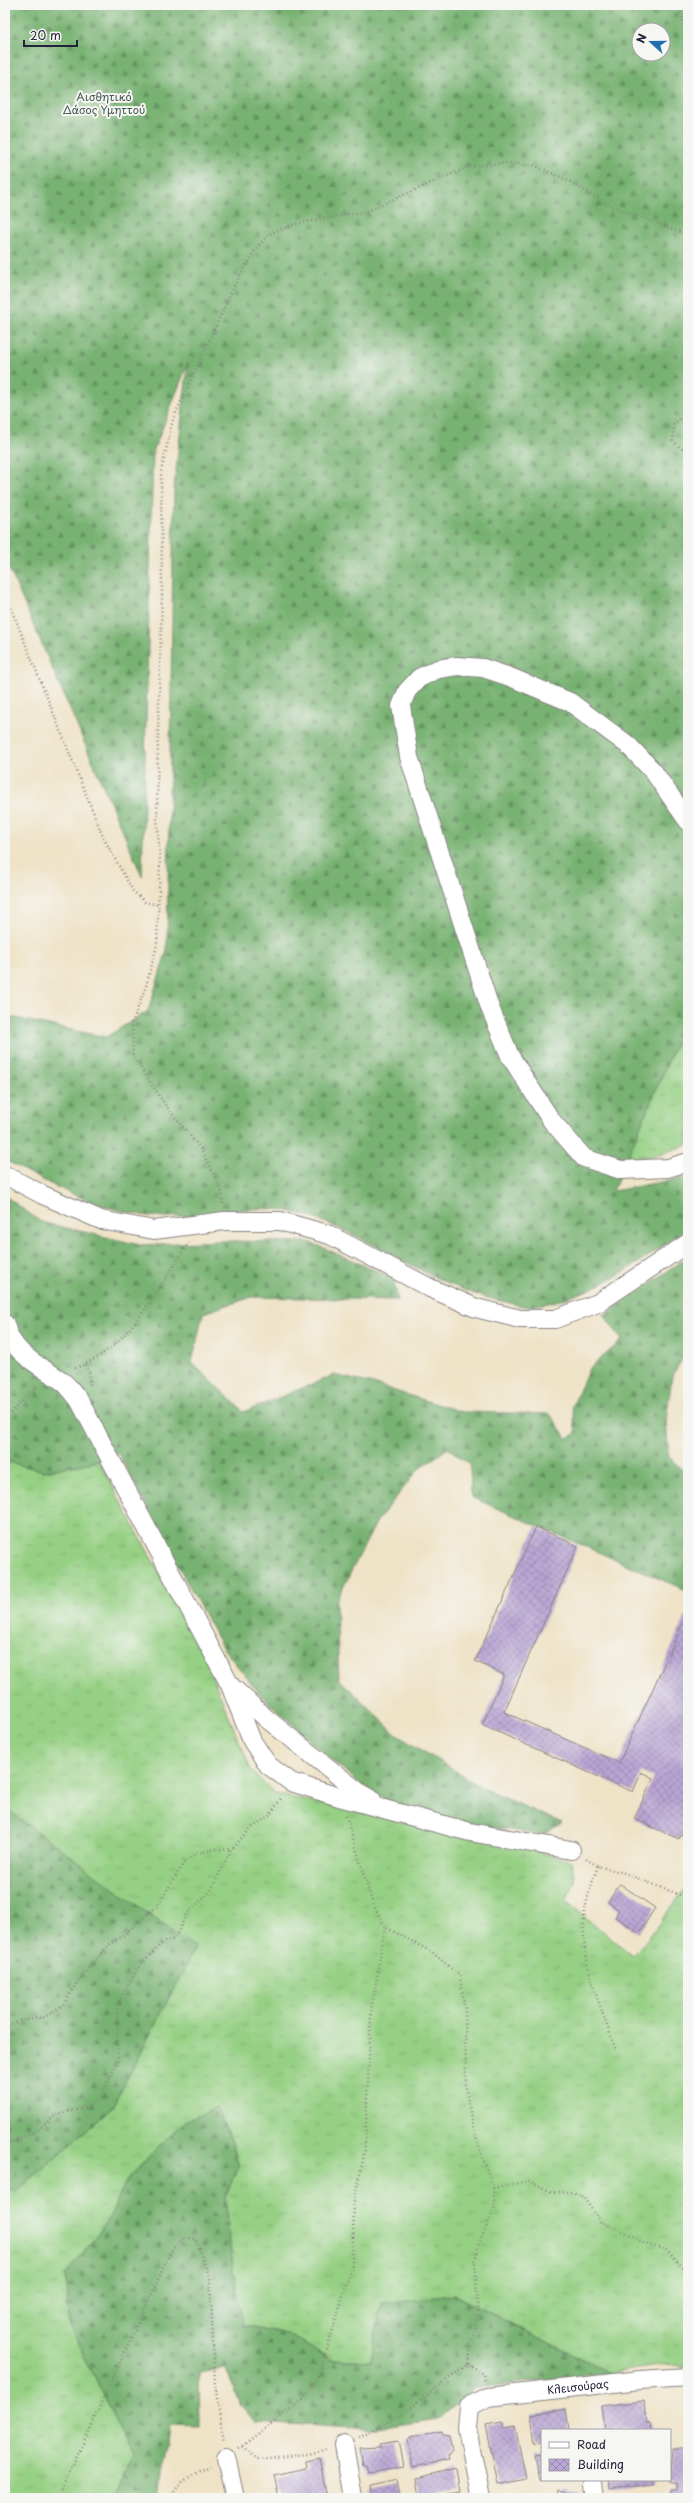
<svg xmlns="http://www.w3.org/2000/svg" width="693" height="2503" viewBox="0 0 693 2503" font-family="'Playpen Sans',sans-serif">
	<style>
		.grass { fill: url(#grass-tufts); stroke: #5c7960 }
		.forest { fill: url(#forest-firs); stroke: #4d6a56; fill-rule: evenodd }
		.building { fill: url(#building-cross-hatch) }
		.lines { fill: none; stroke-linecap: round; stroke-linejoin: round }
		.minor-casing { stroke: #888281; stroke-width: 20 }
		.path { stroke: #888281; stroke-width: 2.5; stroke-dasharray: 1 3; stroke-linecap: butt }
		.minor { stroke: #fff; stroke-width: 18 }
		.labels { text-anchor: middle; stroke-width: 4; stroke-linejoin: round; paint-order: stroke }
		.park-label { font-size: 11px; fill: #455651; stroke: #f6f6f2 }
		.street-label { font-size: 11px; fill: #22223b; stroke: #f6f6f2 }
	</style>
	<defs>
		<pattern id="grass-tufts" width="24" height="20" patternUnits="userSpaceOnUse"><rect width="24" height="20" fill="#96d084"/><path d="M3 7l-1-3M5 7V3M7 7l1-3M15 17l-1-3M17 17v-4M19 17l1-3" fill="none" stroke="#81b273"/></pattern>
		<pattern id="forest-firs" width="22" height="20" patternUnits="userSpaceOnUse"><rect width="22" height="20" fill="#78b272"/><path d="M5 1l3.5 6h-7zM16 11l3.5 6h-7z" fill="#62905f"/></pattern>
		<pattern id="building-cross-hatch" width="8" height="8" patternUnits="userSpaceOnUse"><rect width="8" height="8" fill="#b9a6d4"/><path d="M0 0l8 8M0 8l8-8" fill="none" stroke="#9687ad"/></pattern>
	</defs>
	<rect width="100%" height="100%" fill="#f6f6f2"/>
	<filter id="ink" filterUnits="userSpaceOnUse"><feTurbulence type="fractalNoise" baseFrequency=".025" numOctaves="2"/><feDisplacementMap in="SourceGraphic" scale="8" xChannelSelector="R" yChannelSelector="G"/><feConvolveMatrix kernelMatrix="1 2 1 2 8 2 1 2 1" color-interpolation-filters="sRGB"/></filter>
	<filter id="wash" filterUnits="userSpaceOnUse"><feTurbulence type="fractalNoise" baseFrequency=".012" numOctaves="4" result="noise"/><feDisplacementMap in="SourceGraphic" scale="16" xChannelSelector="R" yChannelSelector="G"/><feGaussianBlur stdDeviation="0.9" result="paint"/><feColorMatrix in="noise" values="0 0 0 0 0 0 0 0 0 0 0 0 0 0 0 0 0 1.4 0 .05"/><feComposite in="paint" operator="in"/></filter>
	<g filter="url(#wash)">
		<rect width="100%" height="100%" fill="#efe3c7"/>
		<path class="grass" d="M688,1015V1145L657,1155L626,1160Z
			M5,1461L44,1471L99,1461L203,1654L251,1770L275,1794L532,1850L571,1861L575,1881L566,1901L632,1955L646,1941L688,1885V2366L673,2364L609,2373L454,2295L381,2303L372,2361L330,2359L287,2334L243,2325L233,2271L225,2196L239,2167L231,2140L216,2107L181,2124L127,2180L108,2220L65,2276L70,2327L134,2456L119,2482L112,2498H5V2185L15,2193L112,2108L14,1817L5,1808Z"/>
		<path class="forest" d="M5,5H688V1014L613,1191L688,1177V1228C644,1261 587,1300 531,1306C523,1307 514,1304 506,1302C440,1290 386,1245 324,1222C310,1216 289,1210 274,1209C239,1206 202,1217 167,1217C112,1217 52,1186 5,1160V1016L106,1037L148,1011L167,950L174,488L188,363L153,452L142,876L5,559ZM639,30H663V54H639Z
			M5,1196L41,1222L140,1245L218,1241L310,1242L393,1278L398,1300L252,1297L203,1313L192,1363L244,1412L334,1375L373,1384L462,1412L550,1414L567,1439L576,1433L572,1407L589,1369L622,1340L604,1315L688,1257V1349L672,1376L666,1421L669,1457L688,1475V1591L471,1497L470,1464L448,1448L419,1469L377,1521L336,1601L339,1679L397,1735L486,1790L562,1823L542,1835L459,1822L392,1803L359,1783L329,1758L261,1695L222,1647L118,1453L99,1461L44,1471L5,1461Z
			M5,1808L195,1948L112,2108L15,2193L5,2185Z
			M216,2107L231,2140L239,2167L225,2196L233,2271L243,2325L287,2334L330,2359L371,2361L381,2303L454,2295L609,2373L475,2388L439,2419L369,2429L256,2422L240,2406L226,2368L199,2373L200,2427L171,2426L169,2445L155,2498H112L119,2482L134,2456L70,2327L65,2276L108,2220L127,2180L181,2124Z"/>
		<g id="blocks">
			<path class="building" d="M536,1527L578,1546L504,1712L619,1763L688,1612V1820L679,1839L634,1819L653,1778L641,1772L633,1792L482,1725L504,1675L475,1661Z
				M620,1884L655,1908L639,1933L615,1917L619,1910L608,1902Z
				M644,2401L646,2423L650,2422L651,2430H604L601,2406Z
				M566,2409L569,2430H542V2442L535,2443L531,2415Z
				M502,2422L504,2428L515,2426L526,2479L498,2485L486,2425Z
				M442,2431L443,2434L449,2435L452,2451L448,2456L449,2460L413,2467L408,2440L411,2439L410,2437Z
				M398,2441L403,2466L368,2472L366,2465H363L360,2448L381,2447L380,2444Z
				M673,2449H688V2498H670V2491H676V2483H670Z
				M542,2454V2481H540L535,2455Z
				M319,2458L327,2498H279L274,2475L307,2468L306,2461Z
				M456,2468L460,2492L420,2498L417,2478Z
				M397,2480L400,2498H372L370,2486Z
				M609,2480H653L654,2484L610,2489Z
				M559,2490L578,2494L577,2498H558Z"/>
		</g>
	</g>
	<g filter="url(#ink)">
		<use href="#blocks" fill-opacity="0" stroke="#888281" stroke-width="1"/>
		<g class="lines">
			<g class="minor-casing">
				<g id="minor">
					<path d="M688,821L653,771L628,745L570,702L510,677L483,668L457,666L438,669L419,678L407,691L401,706L409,757L490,1008L510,1056L551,1120L584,1158L621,1170L668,1168L688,1162"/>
					<path d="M5,1175L43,1195L101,1220L154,1230L224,1221H280L330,1235L430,1288L476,1308L520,1319H555L598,1303L688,1243"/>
					<path d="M5,1324C12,1354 39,1365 62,1381C69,1386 74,1394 79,1400L230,1685L252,1741L268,1765L291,1782L339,1797L470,1832L571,1850"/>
					<path d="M233,1688L267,1719L360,1793L372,1800"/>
					<path d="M344,2445L353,2498"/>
					<path d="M226,2458L235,2498"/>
					<path d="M592,2483L594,2498"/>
					<path id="s1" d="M481,2498L467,2429L469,2406L488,2397L640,2380L688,2377"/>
				</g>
			</g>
			<path class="path" d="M679,5L688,42
				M688,410L674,425L673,441L688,454
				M5,593L104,839L133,891L145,902L158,905
				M223,1204L222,1192L201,1149L166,1106L133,1056L132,1023L146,986L157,945L160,860L157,818L158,734L162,595L161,472L173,419L235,284L258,246L271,233L295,224L367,211L468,167L504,163L536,166L569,181L611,206L688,235
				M85,1365L89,1371L90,1386
				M75,1368C130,1349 157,1288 189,1243
				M5,1419L38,1385
				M346,1816L373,1904L385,1927L432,1952L460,1976L465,2010L466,2090L473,2128L493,2188L495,2207L479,2243L475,2261L478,2313L468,2364L401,2415L359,2437
				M586,1859L598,1866L624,1873L688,1898
				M598,1866C592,1884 585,1901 584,1920C581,1965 602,2009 616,2051
				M5,2028L19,2021L45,2017L63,2005L80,1978L111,1943L125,1934L157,1906L184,1863L195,1854L215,1849L231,1850
				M5,2142H12L37,2131L57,2114L84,2108L100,2098L118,2061L117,2004L137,1969L162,1943L173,1939L177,1934L186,1915L210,1892L231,1850L250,1829L270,1815L282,1797
				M493,2188L529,2181L552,2192H572L583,2197L601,2222L629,2234L645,2244L666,2250L688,2273
				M468,2364L484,2374L485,2381
				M242,2446L305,2398L320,2373L352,2265L354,2202L365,2150L371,2012L385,1927
				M239,2448L242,2446L257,2459L307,2454L328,2449
				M58,2498L171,2251L183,2238L196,2239L210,2279L215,2385L224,2441
				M170,2498C176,2483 195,2473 210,2466"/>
			<use href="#minor" class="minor"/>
		</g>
	</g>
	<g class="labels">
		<g class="park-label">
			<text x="104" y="101">Αισθητικό<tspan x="104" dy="13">Δάσος Υμηττού</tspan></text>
		</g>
		<g class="street-label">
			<text dy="4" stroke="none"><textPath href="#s1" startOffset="205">Κλεισούρας</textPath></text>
		</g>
	</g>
	<rect width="693" height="2503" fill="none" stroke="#f6f6f2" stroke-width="20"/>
	<rect x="541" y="2429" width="130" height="52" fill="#f6f6f2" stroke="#a1a1a9"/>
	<rect x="549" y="2442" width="20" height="6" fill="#ffffff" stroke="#a1a1a9"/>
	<text x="577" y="2449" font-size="12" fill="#22223b">Road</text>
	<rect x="549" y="2459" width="20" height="12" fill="url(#building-cross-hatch)" stroke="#a1a1a9"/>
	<text x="577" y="2469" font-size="12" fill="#22223b">Building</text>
	<g transform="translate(651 42) rotate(291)"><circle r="19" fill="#f6f6f2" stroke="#a1a1a9"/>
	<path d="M0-3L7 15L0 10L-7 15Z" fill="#1f6fb2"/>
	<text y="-6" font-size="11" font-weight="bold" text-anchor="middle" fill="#22223b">N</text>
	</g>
	<path d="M24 40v6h53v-6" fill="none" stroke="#22223b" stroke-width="2"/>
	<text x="30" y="40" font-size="12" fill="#22223b" stroke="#f6f6f2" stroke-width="3" paint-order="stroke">20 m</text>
</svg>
